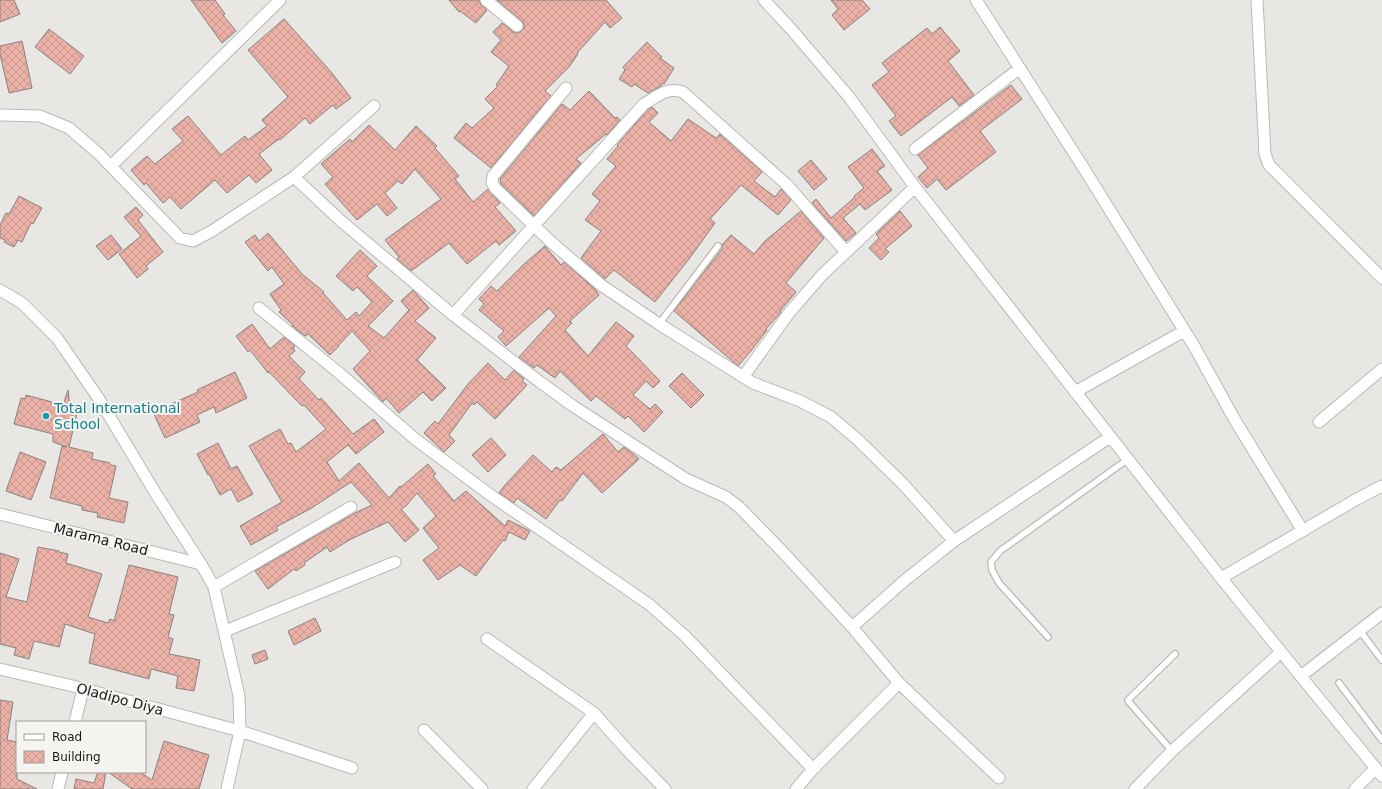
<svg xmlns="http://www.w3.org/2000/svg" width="1382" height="789" viewBox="0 0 1382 789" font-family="'DejaVu Sans',sans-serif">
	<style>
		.building { fill: url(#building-cross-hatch); stroke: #868281 }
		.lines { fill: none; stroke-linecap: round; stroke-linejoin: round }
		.lane-casing { stroke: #bab9b5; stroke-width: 8 }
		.street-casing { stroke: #bab9b5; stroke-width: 13 }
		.lane { stroke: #fff; stroke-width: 5.5 }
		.street { stroke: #fff; stroke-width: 11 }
		.culture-dot { fill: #0f9aa8; stroke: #f6f4f0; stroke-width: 1.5 }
		.labels { text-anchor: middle; stroke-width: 4; stroke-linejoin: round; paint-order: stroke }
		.culture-label { font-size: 14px; fill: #0d838f; stroke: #f6f4f0; text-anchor: start }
		.street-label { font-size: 14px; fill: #1b1a19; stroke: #f6f4f0 }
	</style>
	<defs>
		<pattern id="building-cross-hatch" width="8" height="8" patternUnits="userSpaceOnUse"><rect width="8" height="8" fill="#ebb1a6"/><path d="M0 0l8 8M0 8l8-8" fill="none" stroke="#c9988e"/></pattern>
	</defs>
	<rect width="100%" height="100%" fill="#e8e7e3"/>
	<path class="building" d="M0,0H14L20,14L0,22Z
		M191,0H215L225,14L223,15L236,31L222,43Z
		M449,0H479L481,5L487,10L476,23L460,11L459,12Z
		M497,0H606L622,18L610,28L605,22L577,53L578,54L569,67L545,91L551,96L491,168L454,138L466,123L472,128L494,108L485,99L498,86L496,85L509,66L491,52L501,40L493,32L502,23L515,33L520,32L524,28V24L522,21Z
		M831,0H862L870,9L844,30L832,15L838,9Z
		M284,19L332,73L351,98L336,109L333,105L310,124L305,118L280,140L279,139L259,154L272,170L256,183L249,175L227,193L215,180L181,209L170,197L163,203L146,183L144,185L131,170L147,156L155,164L183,141L172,129L188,116L221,155L245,136L248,140L267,126L262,120L288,97L248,50Z
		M940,27L960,51L948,61L974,95L959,106L952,97L901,136L889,121L896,116L872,85L889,72L882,63L927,28L932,34Z
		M49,29L84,56L70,74L35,47Z
		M22,41L32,88L9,93L0,54V46Z
		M647,42L662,57L660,58L674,68L664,84L663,83L661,86L648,93L634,84L632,87L619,79L625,70L623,67Z
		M1011,85L1022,99L980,131L996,152L946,190L937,179L927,188L918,177L928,168L918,155Z
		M589,91L615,118L617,117L620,120L607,135L606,134L576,159L581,163L534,216L501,184L500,179L562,104L570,110Z
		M652,107L658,113L649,122L671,141L688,119L716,138L720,134L762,172L754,181L775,197L781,189L791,200L778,215L741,185L710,219L715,223L689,259L655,302L614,270L605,279L581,258L601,231L585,220L600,201L592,194L616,166L607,159L618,146L617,145L648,109Z
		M369,125L395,150L416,126L437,146L435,148L459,176L455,179L473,202L488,189L500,203L495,207L516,231L499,245L496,241L467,264L449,243L411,271L397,259L399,257L385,240L441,199L415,169L402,184L398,181L385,193L397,208L387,216L377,204L357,220L325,184L333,177L321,164L350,139L352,142Z
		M872,149L885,166L877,171L892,190L865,210L860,204L843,218L856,233L846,241L812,203L816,199L831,218L855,197L854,196L864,188L848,167Z
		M811,160L827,179L814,190L798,171Z
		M19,196L42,208L33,224L31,223L22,242L18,240L14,247L4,242L5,240L0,238V225L6,213L9,214Z
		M136,207L143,215L138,220L163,252L146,266L148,269L137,278L119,254L141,236L124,217Z
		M801,211L824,238L786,283L796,292L780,311L781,312L766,329L767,330L750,352L738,366L674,311L722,249V245L731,235L754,254L765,241Z
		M900,211L912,226L885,249L889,252L881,260L869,248L879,238L876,234Z
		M268,233L302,274L324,292L323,293L347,320L356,312L359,316L372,302L357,287L353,291L336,276L360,250L377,266L367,276L393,301L368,326L384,338L409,310L401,301L413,290L414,291L429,308L415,321L436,338L417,360L446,388L432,401L423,392L399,413L386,398L383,402L353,369L370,351L352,331L338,346H339L330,355L308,334L305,336L292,326L293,325L279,312L281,310L270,294L284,284L272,267L268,271L245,242L255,235L259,241Z
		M111,235L122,249L108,260L96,246Z
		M545,246L561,265L564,262L595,289L599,295L570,321L572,323L565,330L588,356L616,322L634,336L626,346L660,381L653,388L646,381L633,395L650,409L655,404L663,412L644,432L628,416L625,419L596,396L591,401L560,371L555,378L537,365L534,368L519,357L556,316L549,308L506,346L498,337L504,331L479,310L484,304L479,299L491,286L497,291L523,265Z
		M252,324L270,349L284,337L295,346L293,348L295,351L289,356L305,372L299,379L319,400L321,398L353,434L374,419L384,432L356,454L348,445L327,462L339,481L359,463L389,498L400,486L401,487L428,464L436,474L433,476L454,501L466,491L505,526L508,520L530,531L525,540L509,532L505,541L503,540L476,576L460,565L438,580L423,560L439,548L423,528L436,516L417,493L406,506L401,509L419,530L405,542L388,522L351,539L330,552L327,547L304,563L305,565L296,571L294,569L268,589L255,571L355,513L372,505L351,482L310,509L276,527L278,530L251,545L240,526L282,502L249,446L280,429L288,444L291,443L296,452L326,429L304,405L302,406L269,372L268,373L250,350L248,352L236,336Z
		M488,363L505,380L514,370L524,379L522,381L527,385L495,419L477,402L474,405L472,403L449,435L455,441L444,452L424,433L435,421L438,424L468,384Z
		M235,372L247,398L216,413L214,407L197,415L200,422L165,438L153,412L198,392L197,390Z
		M682,373L704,395L691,408L669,386Z
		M68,390L70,408L78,409L69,447L93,453L92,459L110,463V465L116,466L109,498L128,502L124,523L97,517L98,513L82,510V506L50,498L62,446L67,447L53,442V434L14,424L21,398L25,399L26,395L63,405Z
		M603,434L618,452L624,447L632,453L639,459L602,493L583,473L562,501L560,500L546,519L517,498L514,503L499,493L505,485L533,455L552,472L556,467L561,470Z
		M491,438L506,455L488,472L472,455Z
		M218,443L231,469L237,466L253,494L238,502L231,489L220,495L209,474L208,475L197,454Z
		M20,452L46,462L31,500L6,491Z
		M38,547L59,551V552L68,554L66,563L102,574L88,617L108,623L110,619L114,621L129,565L178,577L169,614L174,615L168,637L173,639L169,654L200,660L194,691L176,688L178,676L151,669L149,679L89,663L95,634L65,624L59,647L34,641L29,659L14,655L16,648L0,644V553L19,559L6,597L27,602Z
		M315,618L321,631L294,645L288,631Z
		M265,650L268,659L255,664L252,655Z
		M0,700L13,702L7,740L17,742V779L37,789H0Z
		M164,741L209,755L199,789H132L108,772H140L152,780Z
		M98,772H106L103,789H74L76,779L94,783Z"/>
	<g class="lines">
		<g class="lane-casing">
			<path id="lane" d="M659,324L718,246
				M1360,631L1382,660
				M1048,637L999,583L992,570L991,562L1000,551L1128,459
				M1339,683L1382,740
				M1172,751L1129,702L1128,700L1175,654"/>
		</g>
		<g class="street-casing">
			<path id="street" d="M486,0L517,26
				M764,0L791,29L849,97L915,187L1221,578L1382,776
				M976,0L1083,167L1194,346L1236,422L1303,531
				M1257,0L1265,154L1269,165L1382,278
				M566,88L493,176L492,183L495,188L550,241L601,285L659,324L753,383L800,401L831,417L858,440L903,484L954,541
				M0,115L40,116L69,128L99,154L180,238L193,241L212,231L294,177L374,106
				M915,149L1020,68
				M111,166L280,0
				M294,177L341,221L453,315L540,382L573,406L686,479L726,497L739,507L780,549L852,627L899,683L999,778
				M0,290L22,303L57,338L99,399L156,494L201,564L214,587L239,696L240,731L227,789
				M259,308L338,372L415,439L489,494L650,605L685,636L813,769
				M453,315L644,104C658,96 666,87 683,92L786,184L846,252
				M743,377L789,313L822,275L915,187
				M1075,392L1184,331
				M1319,422L1382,369
				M0,514L201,564
				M1221,578L1357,499L1382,486
				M214,587L351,507
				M852,627L904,581L954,541L1110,437
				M225,631L395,562
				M487,639L594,713L627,750L665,789
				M0,669L73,686L240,731L352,768
				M1301,676L1382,613
				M75,722L83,689
				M424,730L482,789
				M58,789L62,772
				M533,789L594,713
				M796,789L813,769L899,683
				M1135,789L1172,751L1281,652
				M1355,789L1376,768"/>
		</g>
		<use href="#lane" class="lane"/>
		<use href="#street" class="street"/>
	</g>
	<circle class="culture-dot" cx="46" cy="416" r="4"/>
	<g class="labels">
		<g class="culture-label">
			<text x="54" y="413">Total International<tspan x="54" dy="16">School</tspan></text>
		</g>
		<g class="street-label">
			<text transform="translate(101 539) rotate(14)" y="5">Marama Road</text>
			<text transform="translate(120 699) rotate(15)" y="5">Oladipo Diya</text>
		</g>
	</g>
	<rect x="16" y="721" width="130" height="52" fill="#f6f4f0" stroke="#9e9d9a"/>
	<rect x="24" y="734" width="20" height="6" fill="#ffffff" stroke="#9e9d9a"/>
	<text x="52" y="741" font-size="12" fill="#1b1a19">Road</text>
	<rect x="24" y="751" width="20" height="12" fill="url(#building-cross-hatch)" stroke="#9e9d9a"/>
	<text x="52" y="761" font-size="12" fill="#1b1a19">Building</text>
</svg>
